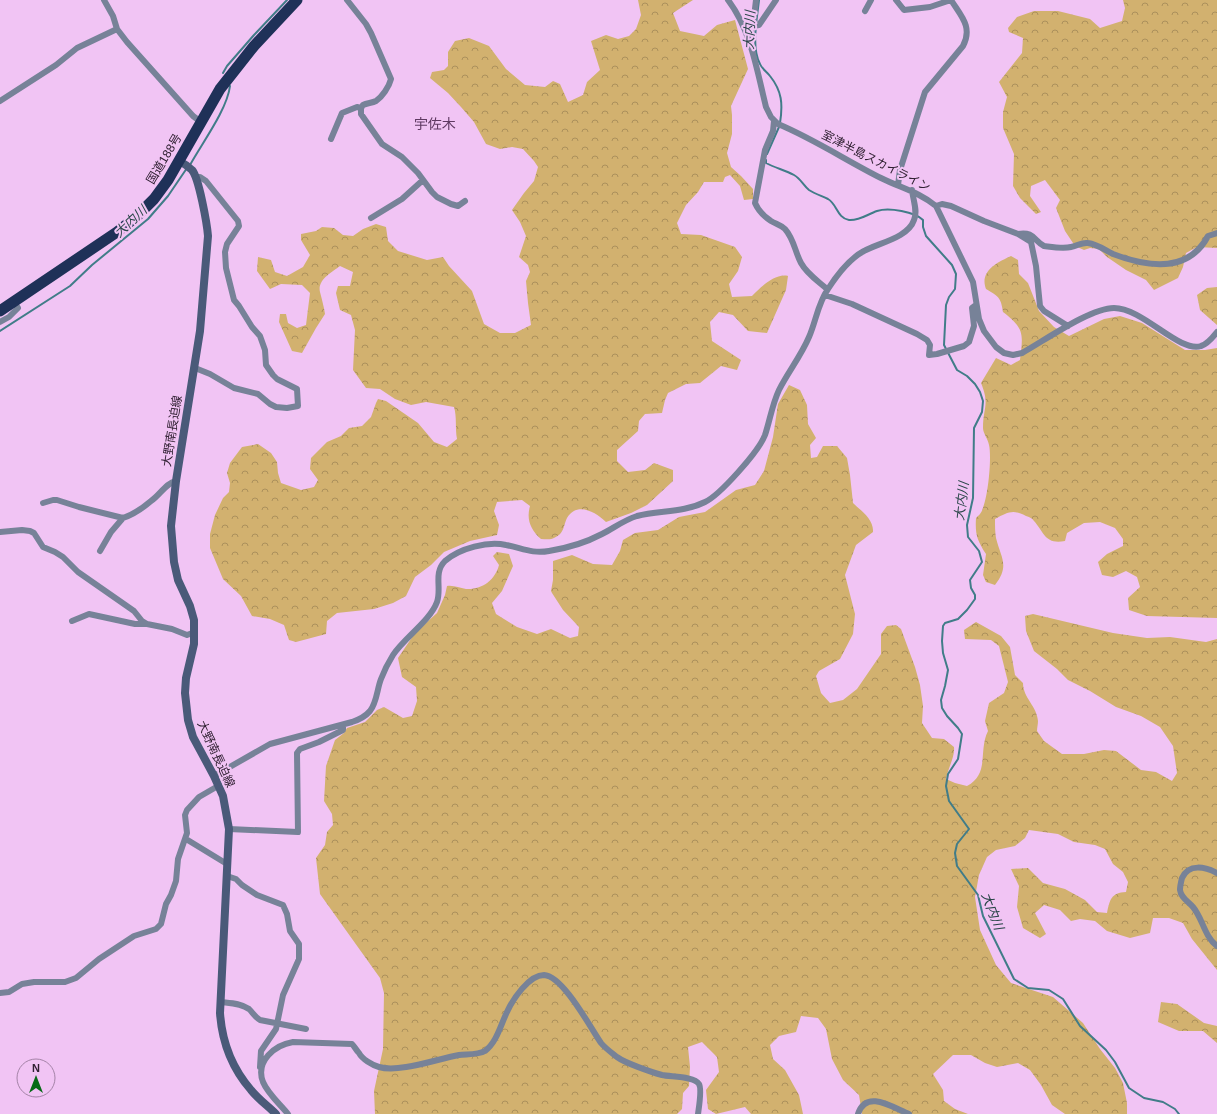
<svg xmlns="http://www.w3.org/2000/svg" width="1217" height="1114" viewBox="0 0 1217 1114" font-family="Arial,'Noto Sans JP',sans-serif">
	<style>
		.forest { fill: url(#forest-crowns) }
		.lines { fill: none; stroke-linecap: round; stroke-linejoin: round }
		.stream { stroke: #417c88; stroke-width: 2 }
		.minor { stroke: #778298; stroke-width: 6 }
		.secondary { stroke: #4a5a79; stroke-width: 8 }
		.trunk { stroke: #1f3158; stroke-width: 11 }
		.labels { text-anchor: middle; stroke-width: 4; stroke-linejoin: round; paint-order: stroke }
		.street-label { font-size: 12px; fill: #312133; stroke: #f1c4f4 }
		.water-label { font-size: 13px; font-style: italic; fill: #2a4649; stroke: #f1c4f4 }
		.quarter-label { font-size: 14px; fill: #5e3961; stroke: #f1c4f4 }
	</style>
	<defs>
		<pattern id="forest-crowns" width="20" height="18" patternUnits="userSpaceOnUse"><rect width="20" height="18" fill="#d2b16f"/><path d="M2 6a3 3 0 1 1 6 0M12 15a3 3 0 1 1 6 0" fill="none" stroke="#ab905c"/></pattern>
	</defs>
	<rect width="100%" height="100%" fill="#f1c4f4"/>
	<path class="forest" d="M638,0H693L673,13L680,31L704,36L717,25L735,20L748,69L731,106L732,115V134L727,153L731,167L741,176L753,189V199L744,200L740,186L730,175L725,177L723,182H704L698,192L686,205L677,223L681,234L701,235L735,247L742,257L738,271L729,284L732,297L752,296C761,287 775,273 788,276L786,290L767,333L748,331L733,315L719,312L710,322L712,341L741,360L737,370L721,366L700,383L686,384L668,393L665,400L662,413L645,414L639,421L638,431L617,450V461L628,472L645,470L654,463L673,470V481L647,505L631,513L606,522C596,512 577,501 567,518C563,526 565,533 554,538C551,540 545,539 541,539C531,530 526,520 530,506L522,500L497,502L494,511L499,525L497,535L470,541L444,552L431,565L415,577L406,596L393,603L374,609L337,613L327,621L326,634L296,642L289,640L284,625L270,619L252,616L241,596L223,579L210,548V534L215,515L223,498L229,492L230,483L227,473L230,463L242,447L258,444L271,453L277,462L278,473L281,483L301,490L314,487L318,480L310,469L311,458L327,442L341,436L349,428L362,426L371,417L376,403L378,399L386,401L418,423L434,442L447,447L457,439C455,428 457,417 454,407L426,402L411,405L395,399L380,389L366,388L353,370L355,330L351,315L340,310L336,293L338,286H350L353,272L340,266C332,272 317,280 320,292C322,300 324,307 325,314L316,328L302,353L292,351L279,322L280,314H286L288,323L297,328L306,325L310,293L302,285L281,284L270,289L257,271L258,257L271,260L275,272L287,276L303,267L310,255L301,240V234L316,231L322,227L334,228L343,235L353,236L363,229L376,224L386,227L388,241L398,251L427,260L443,257L449,266L472,291L484,324L500,333H515L531,325L528,303L526,281L530,272L528,265L519,257L526,236L520,222L512,210L524,193L534,181L538,167L534,161L523,149L512,147L500,149L486,144L474,122L461,107L448,93L430,78L432,72L444,70L448,66V52L455,41L469,38L489,46L506,69L525,85L545,87L553,81L560,84L568,102L583,95L587,82L600,70L591,41L606,35L618,39L629,36L636,29L641,15Z
		M1123,0H1217V248L1197,247L1186,253L1183,267L1178,278L1154,290L1146,280L1126,270L1107,257L1099,249L1090,248L1084,250L1075,246L1065,231L1056,208L1060,200L1045,180L1031,186L1030,196L1041,212L1036,214L1020,198L1013,186L1014,154L1003,128V112L1007,97L999,82L1022,53L1023,38L1009,32L1008,28L1017,17L1034,11H1058L1090,19L1100,28L1122,21L1125,8Z
		M1011,256L1018,260L1019,274L1028,283L1039,311L1054,327L1069,336L1104,319L1120,316L1142,323L1185,350H1205L1217,348V618L1147,616L1129,610L1128,598L1140,587L1137,577L1126,571L1113,577L1102,575L1098,562L1107,554L1123,546V539L1115,528L1100,522L1084,523L1067,533L1065,541C1045,545 1044,532 1034,521C1032,518 1029,517 1026,516C1013,509 1008,512 995,519C995,526 995,532 996,538C1001,558 1010,566 995,585L986,582L983,575L986,554C977,540 975,534 976,518C977,517 979,515 980,514C988,504 992,457 989,445C988,439 983,433 983,428C983,407 990,405 981,383L996,358L1011,365L1020,360C1023,334 1025,329 1003,312C1001,297 998,296 986,289C979,271 998,262 1011,256Z
		M1217,287V325L1200,310L1197,295L1207,288Z
		M789,385L800,390L807,405L808,424L816,438L810,445L811,458L817,457L823,446H837L847,458L850,475L853,503C861,511 874,519 873,532L856,545L845,575L855,614L853,634L840,659L819,671L816,676L821,693L830,703L843,700L857,689L881,654V634L887,626L896,625L901,629L915,667L920,685L923,706L922,723L932,738L944,739L954,747C955,757 948,768 946,779L955,783L967,786C990,774 978,751 988,731L985,721L989,703L1004,693L1008,682L999,646L991,640L965,639L964,630L976,622L1001,636L1010,647L1015,675L1023,683C1023,698 1037,706 1038,721C1038,724 1037,728 1037,731L1044,741L1062,754H1084L1104,750L1116,751L1141,770L1156,772L1172,781L1177,773L1173,746L1160,727L1141,716L1116,707L1090,691L1068,680L1057,669L1034,651L1026,631L1025,616L1033,614L1113,633L1147,638L1170,637L1206,642L1217,639V970L1192,939L1183,923L1169,918H1153L1150,933L1130,938L1107,931L1095,921L1080,919L1071,921L1060,910L1044,905L1035,913L1046,934L1040,938L1023,928L1017,907L1019,886L1011,869L1028,868L1043,883L1065,889L1085,900L1097,912L1107,913C1110,899 1111,893 1126,892L1128,882L1123,872L1113,864L1105,849L1095,845L1074,842L1058,834L1029,830L1025,838L1015,846L996,850L987,857L979,875L975,897L980,930L996,965L1011,983L1053,997L1083,1023L1100,1049L1115,1068L1123,1083L1127,1103V1114H1065L1052,1105L1041,1085L1030,1070L1018,1063L997,1067L985,1063L971,1055H953L933,1074L943,1090L944,1101L955,1109L968,1114H862L859,1095L843,1080L832,1059L826,1029L818,1018L801,1016L796,1032L779,1036L770,1045L773,1059L785,1070L799,1095L803,1114H751L745,1107L716,1114L708,1109L706,1090L719,1072L717,1057L702,1042L688,1047L690,1067L689,1086L683,1093L682,1109L677,1114H375L374,1091L383,1049L384,993L380,978L320,894L316,858L325,845L327,832L333,825L332,814L324,801L326,766L335,740L344,733L347,728L365,722L377,710L384,707L403,718L412,716L417,701L416,687L402,677L398,658L415,633L437,613L445,595L447,586C454,585 459,588 466,589C482,590 495,580 499,565L493,556L497,552L509,554L513,566L502,591L492,603L496,614L517,627L537,634L551,629L570,638L578,636L579,627L563,610L552,593L551,591L553,580V561L572,555L593,564L612,565L620,551L623,540L635,533L658,530L679,517L705,512L736,490L755,485L764,471L773,437L778,404Z
		M1161,1002L1177,1004L1204,1023L1217,1026V1043L1203,1031H1179L1158,1022Z"/>
	<g class="lines">
		<path class="stream" d="M759,0C757,19 751,47 760,64C762,69 767,72 770,76C782,91 783,104 780,123
			M223,73L227,66L254,35L287,0
			M767,154L779,127
			M766,160V163C775,168 785,170 794,175C801,179 803,185 809,190C815,194 822,196 828,199C837,204 837,218 849,220C859,221 868,214 877,211C889,207 915,212 923,220V227L926,236L952,265L956,274L955,289L949,297L946,305L944,345L957,370L967,376L975,384L980,392L983,401L982,412L974,428L973,498L967,525L968,537L979,551L982,562L970,580L971,588L975,595V599L967,610L958,619L945,623L943,626L942,641L943,653L948,670L945,686L941,700L942,708L947,716L958,728L962,734L958,759L948,774L946,786L949,801L969,829L957,844L955,853L957,866L978,895L983,916L1014,979L1028,988L1049,990L1063,999L1080,1026L1106,1050L1115,1062L1129,1088L1144,1098L1163,1102L1175,1109L1179,1114
			M190,165C202,143 227,110 230,86
			M0,331L70,286L92,265L148,219L168,196L187,168"/>
		<path class="minor" d="M104,0L113,16L117,29L127,42L193,116L201,122
			M347,0L366,24L371,33L391,79C389,87 382,97 376,101C372,103 367,103 363,105L361,108V114L382,144L402,157L418,173L432,192L437,197L451,204L458,206L465,201
			M728,0C751,30 757,71 766,107L771,117L778,124C814,139 847,161 881,178C901,188 919,192 936,206L973,282L979,319L984,331L996,347L1004,353L1013,355L1022,353C1044,341 1090,308 1114,308C1143,308 1179,353 1201,346C1208,344 1213,337 1217,332
			M896,0L904,10L930,7L951,0C961,16 973,27 963,46L925,92L900,170L898,185
			M865,11L871,0
			M753,26L759,25L776,0
			M748,37L753,26L756,0
			M0,101L56,65L77,48L117,29
			M774,121L773,131L765,150L755,203C758,210 765,217 771,221C776,224 781,225 785,229C794,239 795,252 801,263C807,274 818,281 827,289
			M331,139L342,113L357,107L361,108
			M936,206L942,204L951,206L984,221L1018,234L1031,242L1036,266L1040,306L1044,311L1068,326
			M371,218L402,199L423,180
			M1018,234C1034,231 1034,241 1044,246C1052,247 1063,249 1071,247C1078,246 1081,242 1088,243C1097,244 1105,250 1113,254C1147,267 1188,274 1208,236L1217,233
			M825,295L852,304L917,334L927,340L930,345L929,355L937,354L964,346L969,342L974,326L972,308L976,305
			M0,322L9,317L18,308L14,302
			M195,368L210,374L234,388L258,394L270,404L276,407L287,408L298,406L297,389L277,379L273,375L266,365L265,350L260,336L252,327L239,306L234,300L226,268L225,252L227,244L239,226L238,221L206,181L200,177H195
			M43,503L53,500H57L79,507L123,518C132,515 144,507 151,501C160,495 166,483 176,481
			M0,532L22,530L30,531L34,533L43,547L55,552L63,557L78,572L134,611L142,621L147,624L172,629L187,635L195,632
			M100,551L111,532L123,518
			M72,621L89,614L135,624H147
			M214,776L270,744L352,722C358,720 365,717 370,711C377,702 377,689 381,679C384,671 388,663 393,655C404,638 430,621 437,602C442,588 433,573 445,561C460,548 488,541 506,545C522,548 532,554 549,551C568,548 585,543 602,534C614,528 624,520 637,516C659,510 683,513 705,502C720,495 759,451 765,435C770,420 772,405 779,390C788,372 801,356 809,337C816,321 818,303 828,289C837,275 849,259 864,251C878,243 908,238 914,220C918,211 913,200 912,190
			M229,829L298,832L297,753L300,749L319,742L343,730V725
			M186,839L227,864
			M1217,873C1205,867 1189,863 1182,878C1181,882 1180,886 1180,890C1181,898 1188,901 1193,907C1203,919 1204,936 1217,946
			M227,876L236,879L242,885L257,895L283,905L287,914L290,931L299,944V959L283,995L276,1029L261,1051L260,1067
			M0,993L9,992L22,984L34,982H65L76,978L99,959L134,936L156,929L161,924L166,904L171,895L176,881L178,859L187,833L185,815L187,810L199,797L218,786
			M221,1002C230,1003 241,1003 249,1009C253,1013 255,1017 260,1020L306,1029
			M288,1114C280,1104 268,1094 263,1082C255,1061 275,1045 293,1042L352,1044C355,1047 356,1050 359,1053C362,1059 372,1065 379,1067C399,1073 437,1059 459,1055C466,1054 478,1055 485,1051C497,1042 501,1024 507,1012C513,999 529,975 544,975C563,976 590,1027 601,1043C605,1048 612,1053 617,1057C625,1063 651,1072 662,1075C671,1077 694,1076 699,1084C702,1089 699,1107 698,1114
			M858,1114C866,1089 892,1107 909,1114"/>
		<path class="secondary" d="M179,161C183,163 188,166 192,170C199,178 207,224 208,236L200,331L176,481L171,526L174,562L178,580L190,606L194,620V644L186,678L185,693L188,720L193,737L214,776L223,796L229,829L220,1013C222,1042 231,1067 251,1090C258,1099 268,1106 276,1114"/>
		<path class="trunk" d="M0,311L117,232L136,217L154,199L168,180L220,89L254,46L297,0"/>
	</g>
	<g class="labels">
		<g class="street-label">
			<text transform="translate(164 159) rotate(-59)" y="4">国道188号</text>
			<text transform="translate(876 161) rotate(27)" y="4">室津半島スカイライン</text>
			<text transform="translate(172 431) rotate(-81)" y="4">大野南長迫線</text>
			<text transform="translate(216 754) rotate(65)" y="4">大野南長迫線</text>
		</g>
		<g class="water-label">
			<text transform="translate(749 30) rotate(-88)" y="5">大内川</text>
			<text transform="translate(130 221) rotate(-43)" y="5">大内川</text>
			<text transform="translate(961 501) rotate(-83)" y="5">大内川</text>
			<text transform="translate(993 911) rotate(69)" y="5">大内川</text>
		</g>
		<g class="quarter-label">
			<text x="435" y="129">宇佐木</text>
		</g>
	</g>
	<g transform="translate(36 1078)"><circle r="19" fill="#f1c4f4" stroke="#a483a7"/>
	<path d="M0-3L7 15L0 10L-7 15Z" fill="#066a16"/>
	<text y="-6" font-size="11" font-weight="bold" text-anchor="middle" fill="#312133">N</text>
	</g>
</svg>
